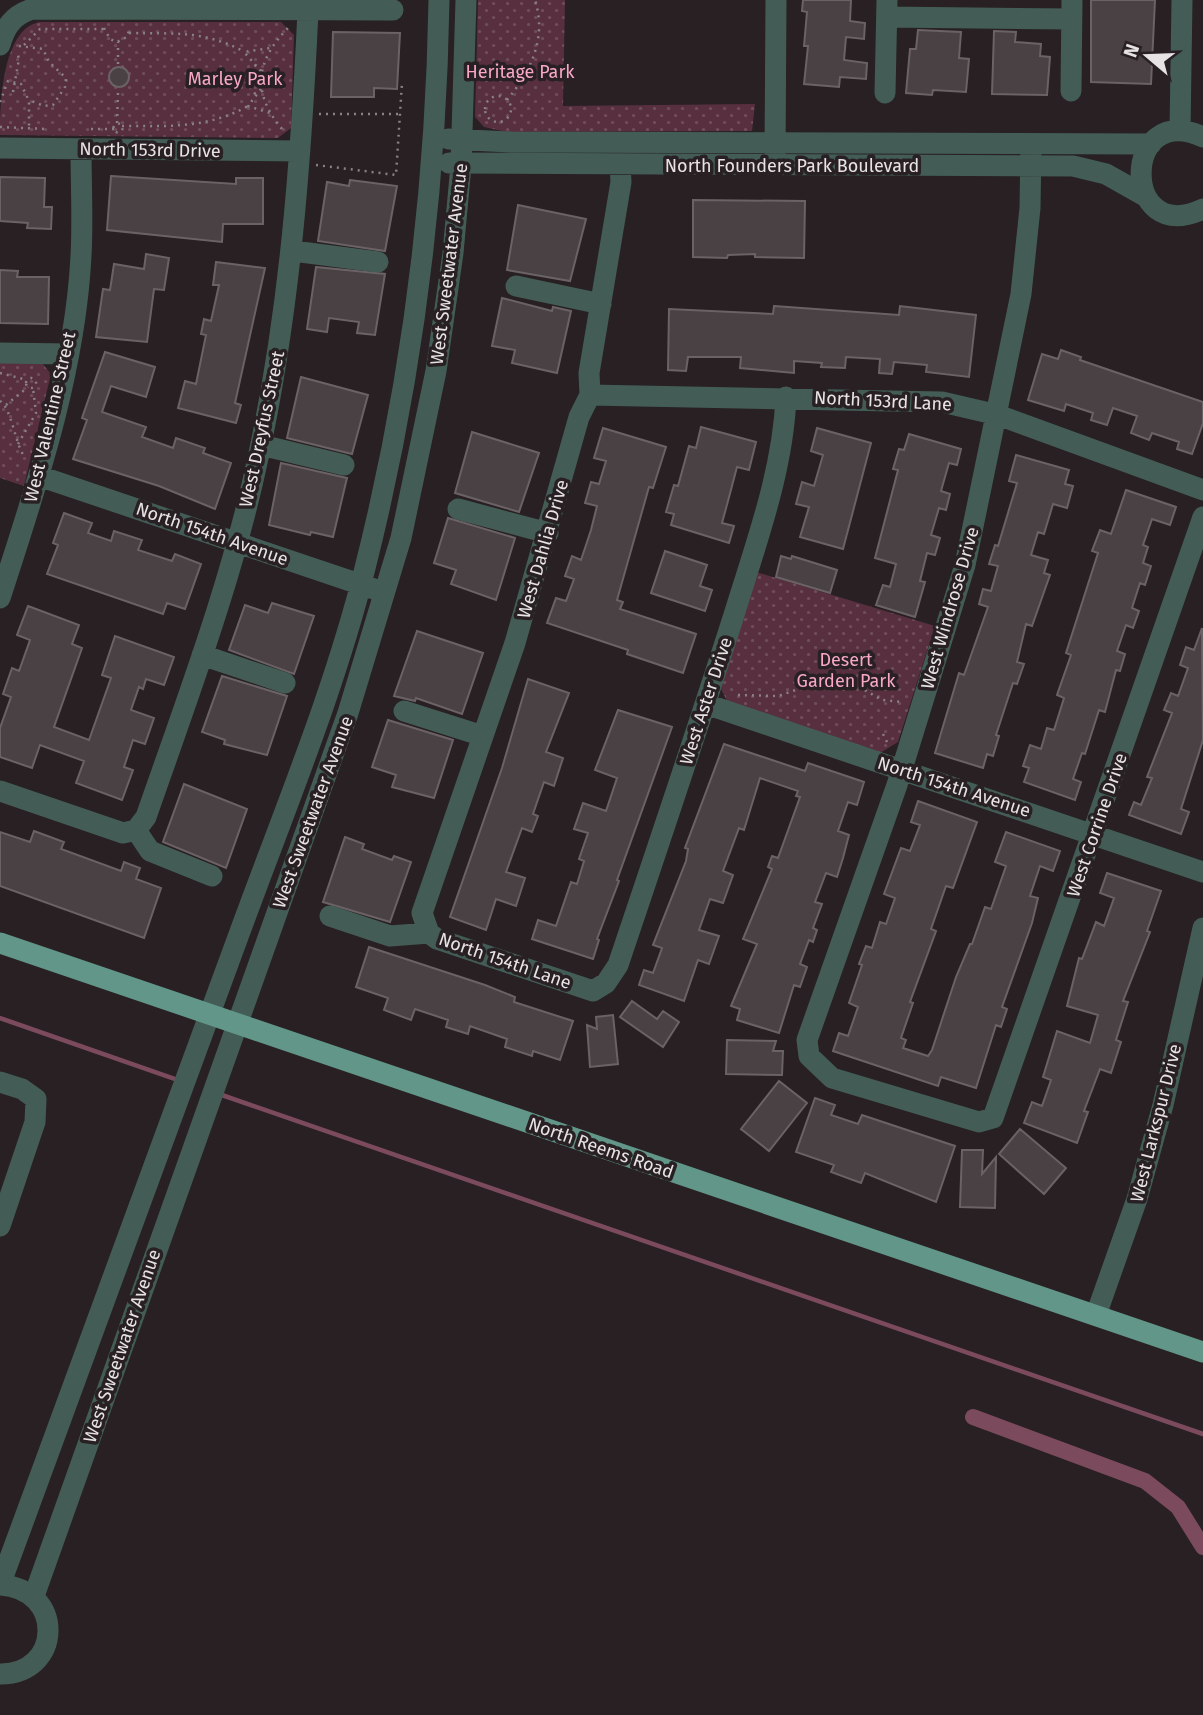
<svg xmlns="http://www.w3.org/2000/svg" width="1203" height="1715" viewBox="0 0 1203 1715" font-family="'Fira Sans',sans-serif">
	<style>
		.green { fill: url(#green-dots) }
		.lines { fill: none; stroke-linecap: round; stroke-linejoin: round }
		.stream { stroke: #7c4a5d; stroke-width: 4.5 }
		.canal { stroke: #7c4a5d; stroke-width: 16 }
		.building { fill: #494144; stroke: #6b6265; stroke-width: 2 }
		.path { stroke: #898284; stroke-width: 2.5; stroke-dasharray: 2 5; stroke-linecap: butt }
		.minor { stroke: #435d56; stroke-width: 21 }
		.major { stroke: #619689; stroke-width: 21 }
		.labels { text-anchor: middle; stroke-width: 7; stroke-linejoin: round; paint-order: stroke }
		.park-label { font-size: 18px; fill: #f8a8c6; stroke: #282023 }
		.street-label { font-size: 18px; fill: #e7e2e3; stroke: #282023 }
	</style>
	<defs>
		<pattern id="green-dots" width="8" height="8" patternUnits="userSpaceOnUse" patternTransform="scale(1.75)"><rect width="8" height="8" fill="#582f3f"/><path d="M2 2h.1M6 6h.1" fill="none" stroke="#704d5b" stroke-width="1.8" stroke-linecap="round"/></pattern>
	</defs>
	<rect width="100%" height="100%" fill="#282023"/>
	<path class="green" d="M478,0H565L563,106L755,104L752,131L507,132L484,127L475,117Z
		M40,22H281L294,35L291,128L278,138L0,135C0,105 2,28 40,22Z
		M0,362L42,363L51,374L24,486L0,478Z
		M756,572L935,626L898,742L880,753L729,705L721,689Z"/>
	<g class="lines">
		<path class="stream" d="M0,1018L181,1081
			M219,1094L1203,1434"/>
		<path class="canal" d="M973,1417L1145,1481L1178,1507L1203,1547"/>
	</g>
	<path class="building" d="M803,0H851L850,21L865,23L864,39L846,37L844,60L867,63L866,79L840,77L839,87L804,84L808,46H804L807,12L802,11Z
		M1091,0H1155L1151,84L1091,82Z
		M918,30L961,32L959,58L969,59L966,92L933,90L932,95L906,93L910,49H916Z
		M994,31L1016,32L1015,42L1041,44L1040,56L1050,57L1047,95L992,94Z
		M333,32L400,33L397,89L374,88V97H331Z
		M109 77a10 10 0 1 1 20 0a10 10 0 1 1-20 0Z
		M111,176L236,184V178H263V224H223L222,242L107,230Z
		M0,177L45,178L44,207H52L51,229L27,228L28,223L0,221Z
		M350,180L397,186L385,251L318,241L327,182L349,186Z
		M693,200L805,201L804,258L755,257V254L728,255L727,258L693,257Z
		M518,205L586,219L570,281L507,270Z
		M146,254L169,258L164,290L154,289L147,342L96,337L103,289L110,290L114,264L144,269Z
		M216,262L265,268L235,403L241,405L236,423L178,408L185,381L196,384L206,335L201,334L204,319L211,321L219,285H213Z
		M316,267L385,274L375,335L357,333L359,322L329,318L327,332L307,329Z
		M0,270L18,271L17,277H49L48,324L0,323Z
		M502,298L552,311L553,307L571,311L557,373L512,363L515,350L492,346Z
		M774,306L899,315L900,306L976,315L969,377L926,372L927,365L894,362L892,374L879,373L880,359L846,357L845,368L821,367L822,363L794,361V373L740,368L741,357H688L686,371L668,370L669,309L773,314Z
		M1061,350L1081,357L1080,360L1203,402V423L1192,454L1177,449L1179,442L1152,433L1149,440L1131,433L1137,416L1113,408L1107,425L1091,420L1093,413L1066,404L1064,411L1028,400L1042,354L1058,359Z
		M105,352L155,367L146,397L111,386L102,412L146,427L142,437L173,448L176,438L205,448L203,453L231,463L215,509L159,486L73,459L87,420L82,418Z
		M301,377L368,395L352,454L287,438Z
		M701,427L756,442L749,470L737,467L728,501L722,523L734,526L729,543L671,525L674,514L666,512L674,485L678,486L689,446L696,448Z
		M603,428L666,447L653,488L649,487L617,600L623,602L620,609L696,634L683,673L627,654L628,650L547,623L556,598L566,601L574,579L565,576L572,556L581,560L591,530L597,506L585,503L591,482L599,484L606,461L594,458Z
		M817,428L871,443L843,549L800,537L809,507L796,504L802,482L814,486L823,455L811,451Z
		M472,432L539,453L519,512L455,493Z
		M909,434L961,449L957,465L949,463L941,491L950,494L946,510L939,508L931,535L940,538L935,555L927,553L920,581L925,582L915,617L876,605L883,585L890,587L896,564L875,558L898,470L893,469L899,449L904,450Z
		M1016,455L1069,470L1065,484L1073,486L1067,508L1053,504L1044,534L1038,532L1031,555L1048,560L1044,573L1050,575L1032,626L1026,624L1017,662L1024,664L1017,684L1013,683L996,735L999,736L993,756L987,754L983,768L935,753L959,673L964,675L988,607L979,604L983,589L991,591L998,566L989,564L995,545L998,546L1017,483L1009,481Z
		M281,463L347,478L333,537L311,532L310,535L269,525Z
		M1126,490L1176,507L1170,525L1152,519L1143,545L1148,547L1143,563L1151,566L1145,585L1140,583L1132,608L1139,611L1133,628L1126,625L1117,651L1125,654L1120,671L1116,670L1105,712L1099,710L1085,754L1082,753L1073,779L1081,782L1075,800L1024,782L1029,768L1023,766L1030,745L1041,749L1047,728L1054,730L1064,698L1057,695L1071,655L1066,653L1098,553L1092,551L1100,530L1111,534Z
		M64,513L92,523L88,533L111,541L114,531L142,540L138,550L172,561L175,554L201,564L185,609L167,603L163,614L47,574L58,545L53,543Z
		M448,518L515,538L496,600L451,584L456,570L434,563Z
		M665,551L707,565L700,586L712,590L705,611L651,593Z
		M781,556L791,559L792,556L837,570L830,593L776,577Z
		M272,603L314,616L294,674L229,650L245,605L268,613Z
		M28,606L79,625L72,644L82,648L54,727L89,740L111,678L102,675L115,636L174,657L164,685L146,679L143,689L139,687L131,710L154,718L145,744L133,740L124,767L133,770L122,800L76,783L84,761L40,745L32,768L0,757V728L11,697L3,694L12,668L19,671L30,640L17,635Z
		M1202,628L1203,740L1181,809L1189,812L1181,834L1129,815L1134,802L1141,805L1152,778L1147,777L1172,713L1164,710L1171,693L1178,696L1188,668L1180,665L1186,647L1194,650Z
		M417,631L483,653L462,714L416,698L415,701L394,696Z
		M222,676L287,696L267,755L224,744L225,740L202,732Z
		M528,679L569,693L546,752L563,758L554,786L544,782L533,814L538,816L532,832L522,828L506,872L525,878L516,906L496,899L486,930L450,917L502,768Z
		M618,710L672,727L617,880L619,881L597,939L599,940L593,959L532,939L538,920L556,926L571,882L577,884L584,861L579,859L588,833L574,829L583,803L606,811L617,778L595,770Z
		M388,720L453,740L434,798L392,787L396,775L372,767Z
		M724,744L805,771L808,763L864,782L857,805L848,802L838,831L849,835L843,858L837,877L826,873L815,902L822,904L813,928L817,930L813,942L809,940L800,964L807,967L800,987L794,985L779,1033L737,1020L740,1009L731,1006L757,944L743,939L772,869L768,867L772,856L778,858L800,797L796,796L798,791L760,778L744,830L739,828L723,871L733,875L723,903L710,899L699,930L719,936L709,964L698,960L684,1001L639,985L644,970L653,973L662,948L653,945L686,861L688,849L685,848Z
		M184,784L247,809L226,868L163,842Z
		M918,801L977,822L953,888L946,886L931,929L936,931L910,1002L913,1003L901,1038L906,1040L903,1048L928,1056L932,1050L956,977L970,944H972L985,907L991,909L1006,866L995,862L1006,832L1060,851L1053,871L1040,866L1030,896L1038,898L1032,923L1002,1007L1007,1009L1001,1027L996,1025L976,1088L941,1077L938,1086L833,1051L839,1033L848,1036L858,1007L849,1003L862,965L859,964L866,946L872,948L880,922L886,924L895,898L884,894L901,848L910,851L920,825L911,822Z
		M34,831L64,842L61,849L121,871L124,862L140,868L136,879L161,888L144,938L0,886V832L30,842Z
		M345,837L364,844L362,849L392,860L394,856L411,862L390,922L323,902Z
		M1107,873L1161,891L1147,931L1150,932L1123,1001L1128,1002L1116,1040L1121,1042L1111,1073L1100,1069L1084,1111L1088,1112L1077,1143L1024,1123L1032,1102L1042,1106L1051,1080L1043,1077L1057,1031L1090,1043L1098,1015L1067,1006L1079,958L1082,959L1096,922L1104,926L1114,898L1100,893Z
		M369,947L485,985L515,997L514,1002L573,1021L560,1060L533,1051L532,1056L505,1047L507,1039L470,1026L468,1034L446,1027L448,1020L415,1009L411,1020L384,1010L388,998L356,987Z
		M632,1001L657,1019L663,1011L679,1022L663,1047L620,1017Z
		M613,1015L618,1064L590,1067L587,1025L597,1029L596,1017Z
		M727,1040L776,1041L773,1051H783L782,1075L726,1074Z
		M779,1081L807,1103L769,1151L741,1129Z
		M815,1098L835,1105L831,1115L858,1124L862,1115L955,1146L936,1202L865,1173L861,1183L831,1172L834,1165L796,1152Z
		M1020,1129L1066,1168L1044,1194L999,1154Z
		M962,1150H983L982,1174L996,1157L995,1208L960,1207Z"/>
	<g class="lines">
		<path class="path" d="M104,28L110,39L117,42L127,37L130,27
			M129,33C175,34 203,30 245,52
			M24,45L40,29H105
			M19,46L43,49L49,62L66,78L65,87L53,105L44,106L29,100
			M118,64V42
			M256,65L247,73L245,81L256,95
			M261,71L244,52L270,48
			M261,89L248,106L270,113
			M13,92L19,59L17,51
			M485 109a13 13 0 1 1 26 0a13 13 0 1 1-26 0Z
			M507,100C531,71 547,38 535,0
			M0,102L8,81L21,84L29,101V128
			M319,114H399
			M117,123L118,92
			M113.5 128a4.5 4.5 0 1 1 9 0a4.5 4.5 0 1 1-9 0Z
			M122,126C167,126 207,129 248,106
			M0,127L46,129
			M91,129H114
			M282,129C251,92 256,61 288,28
			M316,165L396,175L402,83
			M0,373L27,380
			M26 383a5 5 0 1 1 10 0a5 5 0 1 1-10 0Z
			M0,401C11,407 15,443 24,456
			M6,405L28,387
			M18,444L36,413L33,388
			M738,695L778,696L828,679L844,678L882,700L903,702
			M883,734L889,746"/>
		<path class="minor" d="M887,17L1072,19
			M0,45C5,27 13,15 32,9L393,10
			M1071,91L1072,0
			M885,93L887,0
			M1180,131L1182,0
			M1203,137C1121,99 1120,248 1203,209
			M448,139L511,142L1151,144
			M1031,145L1030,208L1021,294L965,565L897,785L807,1040L809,1056L832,1078L979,1122L993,1118L1203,517
			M0,148L300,151
			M775,156L776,0
			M449,163L1073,166L1106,174L1145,196
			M620,165L621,182L589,373L590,395L579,417L515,643L422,913L429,933L437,939L593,991L606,983L618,965C657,849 696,734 733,618C755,546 783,472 786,397
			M293,251L378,262
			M516,286L601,304
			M0,353L68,354
			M590,395L942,402L998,415L1203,490
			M261,445L344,465
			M39,476L374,589
			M458,509L548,533
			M0,598C36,487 75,373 81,256C83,220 81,185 81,149
			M202,655L285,683
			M706,704L1203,872
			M404,711L483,736
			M0,791L123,833L136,830
			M136,830L146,817C187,699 232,581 258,458C290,310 301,161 308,11
			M136,830L150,851L212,876
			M330,916L390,936L429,933
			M0,1082L22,1089L36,1099L35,1122L0,1226
			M1096,1315L1137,1199L1163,1105L1203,928
			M0,1585C80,1369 160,1153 238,937C282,816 334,693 365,568C412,382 436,191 439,0
			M0,1585C66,1589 62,1675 0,1674
			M34,1596L348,713L401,538L436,371L453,253L461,165L466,0"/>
		<path class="major" d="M0,943L1203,1352"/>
	</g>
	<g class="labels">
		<g class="park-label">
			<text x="520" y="78">Heritage Park</text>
			<text x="235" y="85">Marley Park</text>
			<text x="846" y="666">Desert<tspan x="846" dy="21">Garden Park</tspan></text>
		</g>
		<g class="street-label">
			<text transform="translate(150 150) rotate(1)" y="6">North 153rd Drive</text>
			<text x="792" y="172">North Founders Park Boulevard</text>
			<text transform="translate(449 264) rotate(-83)" y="6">West Sweetwater Avenue</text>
			<text transform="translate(883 401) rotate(3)" y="6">North 153rd Lane</text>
			<text transform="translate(50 417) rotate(-77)" y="6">West Valentine Street</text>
			<text transform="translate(262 429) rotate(-78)" y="6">West Dreyfus Street</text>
			<text transform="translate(212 534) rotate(19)" y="6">North 154th Avenue</text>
			<text transform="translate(543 549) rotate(-74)" y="6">West Dahlia Drive</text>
			<text transform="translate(950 608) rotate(-74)" y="6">West Windrose Drive</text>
			<text transform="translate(706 701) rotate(-72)" y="6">West Aster Drive</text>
			<text transform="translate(954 787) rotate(18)" y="6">North 154th Avenue</text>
			<text transform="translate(313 812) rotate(-70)" y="6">West Sweetwater Avenue</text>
			<text transform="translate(1097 825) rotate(-71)" y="6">West Corrine Drive</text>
			<text transform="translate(505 961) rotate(19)" y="6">North 154th Lane</text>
			<text transform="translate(1156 1123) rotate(-76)" y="6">West Larkspur Drive</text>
			<text transform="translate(601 1148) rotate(19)" y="6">North Reems Road</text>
			<text transform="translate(122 1346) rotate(-71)" y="6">West Sweetwater Avenue</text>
		</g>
	</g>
	<g transform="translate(1147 56) rotate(289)" stroke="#282023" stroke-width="5" paint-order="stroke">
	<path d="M0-5L12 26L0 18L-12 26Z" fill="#e7e2e3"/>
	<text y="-10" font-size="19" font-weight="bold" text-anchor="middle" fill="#e7e2e3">N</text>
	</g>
</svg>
